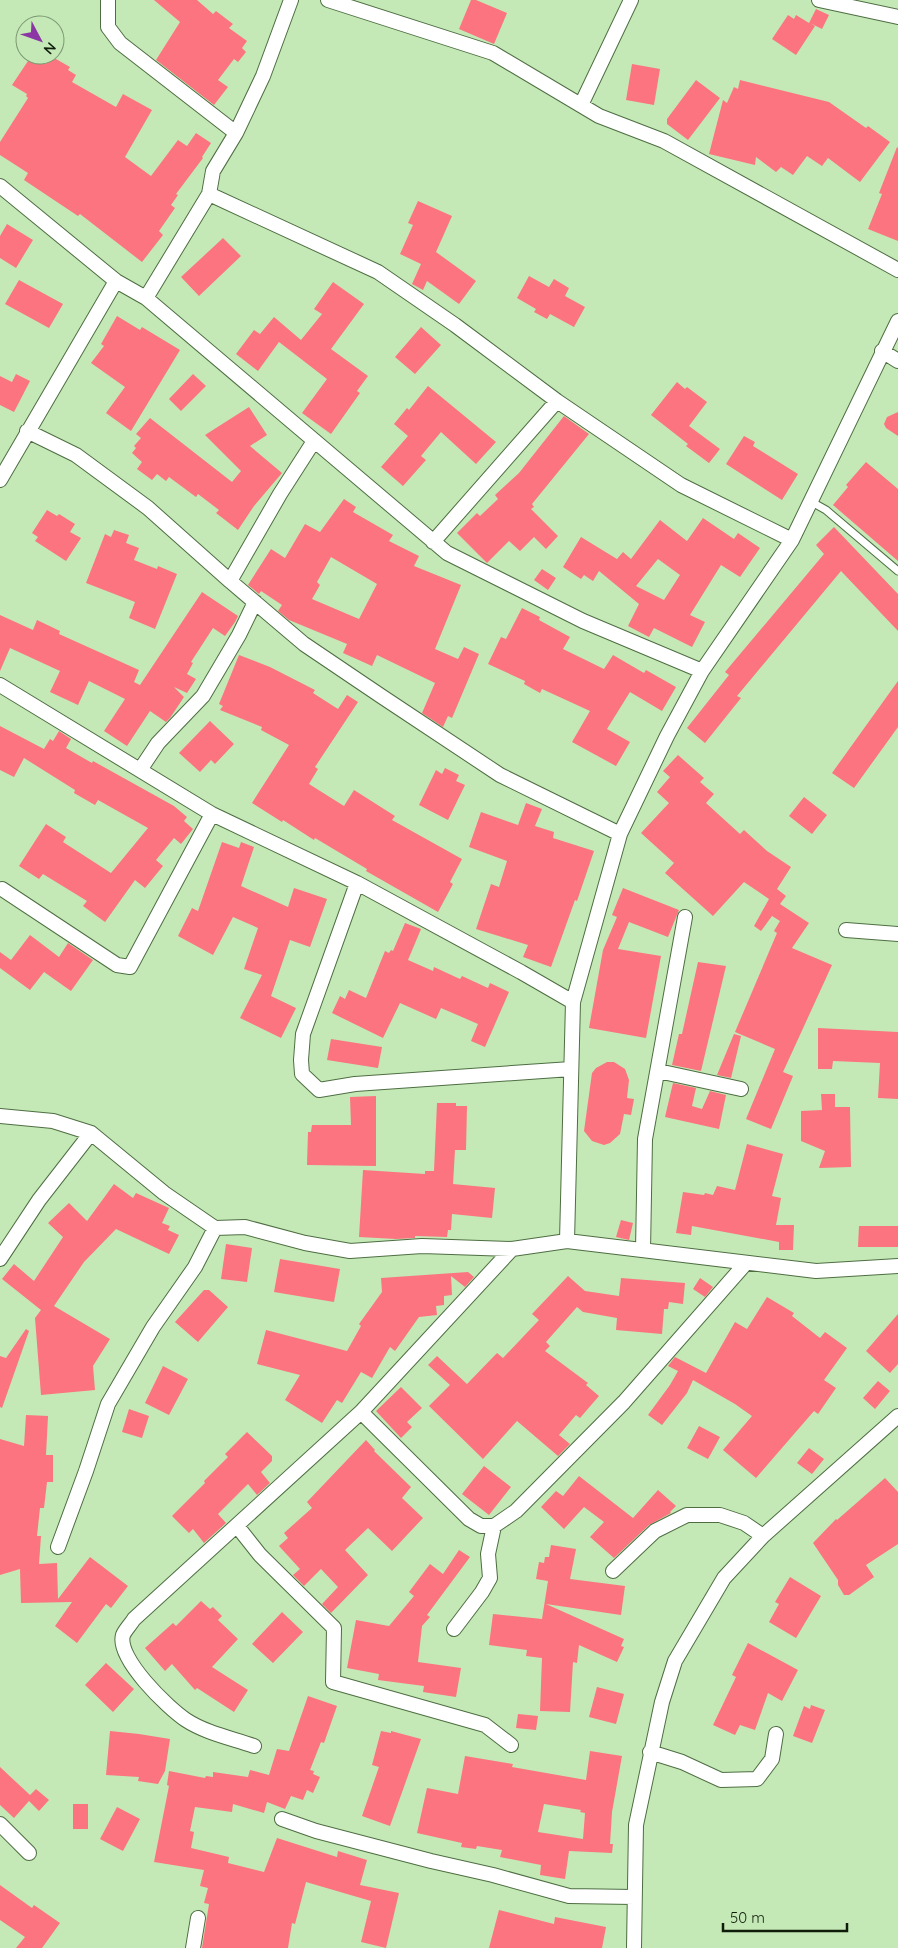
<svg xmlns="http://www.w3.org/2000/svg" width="898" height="1948" viewBox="0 0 898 1948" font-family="Quicksand,sans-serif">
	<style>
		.building { fill: #fc747f; fill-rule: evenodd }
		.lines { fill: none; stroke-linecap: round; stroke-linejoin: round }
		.service-casing { stroke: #4e6e42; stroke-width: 9 }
		.minor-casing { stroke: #4e6e42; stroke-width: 16 }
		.service { stroke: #fff; stroke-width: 7 }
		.minor { stroke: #fff; stroke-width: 14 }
	</style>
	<rect width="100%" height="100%" fill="#c4e9b7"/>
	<path class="building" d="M154,0H197L213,14L216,11L233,24L229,28L247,41L242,48L246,52L238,62L234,59L218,80L228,87L214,105L156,60L180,22Z
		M471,0H476L507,13L494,44L459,29Z
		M816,9L829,15L822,29L810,23L815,26L796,55L772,39L788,15L794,19L796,15L809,23Z
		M32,55H49L70,67L68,70L76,75L72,82L116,107L123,94L152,110L125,157L151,176L178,140L187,146L196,133L211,143L202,157L203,158L176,194L178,195L171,205L175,208L159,231L163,235L142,262L80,214L78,216L24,180L28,173L0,155V142L28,98L26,96L27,94L12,85Z
		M632,64L660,69L654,105L626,100Z
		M696,80L720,98L688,140L667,124V119Z
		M740,80L829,102L866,128L868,126L890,142L860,182L828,158L822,166L807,156L793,175L781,167L776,172L756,157L755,165L709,154L723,100L727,103L734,87L738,89Z
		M897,147L898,148V241L868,229L882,194L879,193Z
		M418,201L452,216L436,252L476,281L459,304L427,281L423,290L412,284L421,264L400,254L413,225L408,223Z
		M7,224L33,240L16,268L0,258V236Z
		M223,238L241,256L199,296L181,277Z
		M529,276L549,287L554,279L569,288L565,296L585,307L574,327L550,314L547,319L534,312L536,309L517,298Z
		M19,280L63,304L49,328L5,304Z
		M333,282L364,304L331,349L368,376L357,391L360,393L331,434L302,413L327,379L279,342L258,371L236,354L254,330L260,334L274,317L301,340L322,314L314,309Z
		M117,316L140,330L142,327L180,350L131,431L106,413L125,387L91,363L104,346L101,344Z
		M421,327L441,345L415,374L395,357Z
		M16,374L30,381L14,412L0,405V376L12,382Z
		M193,374L206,386L181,411L169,399Z
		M677,382L685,389L687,387L707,402L689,426L720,449L709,463L686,446L688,444L651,415Z
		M428,386L496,442L476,464L441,432L421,456L426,460L403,486L381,467L408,436L394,424L407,408L409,410Z
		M249,407L267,435L250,446L282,473L254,506L238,530L216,513L219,510L198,494L196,497L169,477L166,481L157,474L152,480L137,469L142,462L132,453L136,448L134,446L141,438L136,434L150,418L232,482L241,471L205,435Z
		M898,412V436L886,428L884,424L887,417Z
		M564,416L589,434L532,504L534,507L531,509L558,536L546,549L534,537L520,551L509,541L487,563L457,533L477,513L480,516L498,499L495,495L519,473Z
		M744,436L755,442L753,446L798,474L782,500L726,464Z
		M866,462L898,489V561L833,505L848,487L846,485Z
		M344,499L356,507L353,512L393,535L389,541L419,556L414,566L461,585L435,649L458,659L464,647L479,654L452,718L448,716L443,727L422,713L435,683L377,655L372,666L343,653L347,644L289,620L278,611L282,605L261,591L259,594L248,585L271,549L285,558L305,524L320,532ZM331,557L377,584L359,619L312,599L320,585L317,582Z
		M47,510L57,516L59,514L75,524L70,532L81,538L66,561L35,541L38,537L32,533Z
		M703,518L734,539L738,533L760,548L740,577L721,565L690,615L705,622L692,647L654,628L649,637L628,626L639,604L599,571L593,581L584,575L581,579L563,567L581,537L617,559L623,552L631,559L660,520L687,541ZM658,559L680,575L664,600L636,586Z
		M834,527L898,594V631L841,571L737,696L741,698L705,743L687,728L729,675L725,672L824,554L816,545Z
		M114,530L129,535L126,543L139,548L134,560L157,569L158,566L177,574L155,629L129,618L135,602L86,583L105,534L111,537Z
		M542,569L556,578L548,590L534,580Z
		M202,592L238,616L235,622L225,636L213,628L191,662L193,663L187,674L196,679L187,693L174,687L184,697L170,718L166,722L150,711L127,746L104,731L125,699L89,681L78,705L50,692L60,671L10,648L0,671V615L33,630L37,620L60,631L59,634L139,670L134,682L140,685Z
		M522,608L540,617L539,620L570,637L563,649L604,669L613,655L644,673L646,670L676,687L662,711L630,692L607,729L630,742L616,766L572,742L590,711L542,689L540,693L524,684L525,681L488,664L501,637L506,639Z
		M239,655L270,667L315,690L313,693L338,709L347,695L358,702L315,767L318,769L309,784L344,806L354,790L395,816L392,820L462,859L450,882L453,884L438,912L366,871L367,869L315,838L314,840L283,820L282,822L252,803L289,745L261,730L262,727L220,710L223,706L219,704Z
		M898,681V727L854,788L832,773Z
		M210,721L234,744L215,764L211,760L200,772L179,753Z
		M0,726L44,749L50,739L53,741L59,731L71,739L66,748L92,763L93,761L174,806L187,817L184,821L193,829L181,844L174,838L156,860L163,866L145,888L135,880L105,922L83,906L87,901L43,874L39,879L19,866L46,824L66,837L63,842L111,873L148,828L98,800L95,805L74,793L75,790L24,758L14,777L0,770Z
		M678,755L704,778L700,782L714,794L706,803L740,834L744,830L767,851L791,867L777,889L786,896L780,904L809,923L792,948L832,965L783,1072L793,1076L771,1129L746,1119L775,1049L735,1032L777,933L774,931L780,921L772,916L761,931L754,926L769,899L744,882L713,916L665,873L674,863L641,833L669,803L657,792L670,777L663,771Z
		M445,768L459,775L456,781L465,785L448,820L419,805L436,770L442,774Z
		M804,797L827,815L812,834L789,816Z
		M526,803L542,809L535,826L554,832L553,838L594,851L577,901L575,900L551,967L523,957L528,945L476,929L491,884L499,887L507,861L469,847L481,812L518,825Z
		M222,842L239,848L241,842L254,847L241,886L288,907L294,888L327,899L310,947L290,940L271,996L296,1008L281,1038L240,1018L262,975L244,969L258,928L233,917L213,955L178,936L192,908L198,911Z
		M623,888L679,910L668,937L629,922L618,949L661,956L646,1038L589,1028L603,950L617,917L612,915Z
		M405,923L421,929L408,960L433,971L434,967L460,979L462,976L488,988L490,983L509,992L485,1047L471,1041L478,1024L441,1008L436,1019L400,1003L383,1038L332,1013L340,996L345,999L349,990L366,998L385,951L389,953L391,950L393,951Z
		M30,935L59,957L68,943L93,960L71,991L44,972L30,990L0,968V952L11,960Z
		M698,962L726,966L701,1071L672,1065L679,1034H682Z
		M818,1028L898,1032V1099L878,1098L880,1063L833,1061L832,1069H818Z
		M734,1034L741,1036L731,1078L717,1075Z
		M331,1039L382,1047L378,1068L327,1060Z
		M607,1062H614L625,1069L629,1080L627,1098L634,1099L631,1115L624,1114L620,1134L610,1143L604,1145L592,1141L584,1131L592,1073L596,1068Z
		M673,1083L696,1088L692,1106L702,1109L710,1091L726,1095L719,1129L665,1117Z
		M821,1094H835V1107H850L851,1167L819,1168L825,1151L801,1141V1111L822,1110Z
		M376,1096V1166L307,1165L308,1132H311L312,1125H351L350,1097Z
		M437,1103H456V1106H467L466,1150H455L453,1184L495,1188L492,1218L452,1214L451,1230H448L447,1237L415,1236V1238L396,1239L359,1237L363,1170L425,1174V1171H434Z
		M747,1144L783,1154L772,1196L781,1198L776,1225H794L793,1250H779V1242L692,1226L691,1235L676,1233L683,1192L704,1195L705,1193L713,1195L717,1186L735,1190Z
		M114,1184L133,1198L136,1193L169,1208L162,1223L170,1226L168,1230L179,1235L169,1254L116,1229L84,1262L54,1306L110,1339L93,1366L95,1390L41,1395L35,1318L41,1310L2,1279L14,1264L34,1281L63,1237L48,1223L69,1203L87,1221Z
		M621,1220L633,1223L629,1240L616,1237Z
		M859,1226H898V1247H858Z
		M226,1244L252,1248L247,1282L221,1279Z
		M280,1259L340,1269L334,1302L274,1292Z
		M468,1272L474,1277L465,1287L451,1276L452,1295L444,1296V1305L436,1306L437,1315L419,1317L395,1351L390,1347L372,1378L361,1372L342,1403L337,1400L322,1423L285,1400L300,1375L257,1364L266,1330L347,1351L361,1326L359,1324L382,1292L381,1278Z
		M568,1276L585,1291L619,1296L621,1278L685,1283L683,1304L669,1302L668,1309H664L662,1334L616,1330L617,1318L583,1312L577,1307L546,1342L550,1346L545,1351L588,1383L586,1385L599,1396L580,1418L576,1415L559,1435L570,1444L558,1456L517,1421L483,1459L429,1406L450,1385L428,1365L437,1356L467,1384L497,1353L503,1358L539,1320L532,1314Z
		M700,1278L713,1287L705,1297L693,1289Z
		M204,1290H209L228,1307L198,1342L175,1322Z
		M767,1297L794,1313L792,1316L820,1338L825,1332L847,1348L824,1380L836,1388L818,1414L814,1411L756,1478L723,1450L752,1416L735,1404L693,1380L687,1393L662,1425L648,1415L670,1385L678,1371L668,1366L675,1357L706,1373L735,1322L747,1329Z
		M898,1314V1364L890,1373L866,1351Z
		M26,1329L29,1331L2,1408L0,1407V1356L6,1358Z
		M163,1366L188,1379L169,1415L145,1403Z
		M878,1381L890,1391L875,1409L863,1398Z
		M401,1387L422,1408L407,1422L412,1427L401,1438L376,1411Z
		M129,1409L149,1416L142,1438L122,1432Z
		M26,1415L48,1416L46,1455H53V1482H47L44,1508H40L37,1536H41L39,1564L57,1563L58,1599L90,1557L128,1586L111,1608L106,1604L77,1643L55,1626L72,1602L21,1603L20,1569L0,1575V1439L24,1446Z
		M699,1426L720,1437L708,1459L687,1448Z
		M247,1432L272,1456V1461L261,1472L270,1483L257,1495L248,1484L218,1514L226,1523L204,1543L193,1529L189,1533L172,1516L205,1483L204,1481L228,1457L225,1454Z
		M366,1440L375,1450L374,1451L411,1487L402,1498L423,1518L392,1551L368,1528L345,1550L368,1575L331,1613L322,1604L338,1587L321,1569L304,1586L293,1575L300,1569L279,1546L288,1538L284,1533L312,1508L307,1502Z
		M809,1448L824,1459L812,1474L797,1463Z
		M484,1466L511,1487L489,1515L462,1494Z
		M579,1476L633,1518L658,1490L676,1506L670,1512L671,1513L649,1525L614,1558L590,1537L604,1522L584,1507L564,1529L541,1507L556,1491L563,1496Z
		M885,1478L898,1492V1544L866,1565L874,1577L849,1595H844L838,1585V1580L813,1543L836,1519L837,1520Z
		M551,1545L576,1549L570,1579L625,1586L621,1615L546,1604L624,1639L621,1646L624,1647L617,1662L579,1645L577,1663L573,1662L570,1712L540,1711L542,1658L526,1656L527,1650L489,1645L493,1614L542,1619L548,1581L536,1579L539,1562L544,1563L545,1557H549Z
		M459,1550L470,1557L427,1615L430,1617L422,1626L418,1662L461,1668L456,1697L423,1692L424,1686L378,1680L379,1674L347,1668L356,1620L389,1626L414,1596L409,1592L430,1564L443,1574Z
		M790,1577L821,1596L796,1638L769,1622L779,1604L775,1602Z
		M201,1601L210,1609L213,1607L222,1616L218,1620L238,1639L212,1667L248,1690L234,1712L197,1688L195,1690L172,1664L165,1671L145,1648L173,1623L176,1626Z
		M282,1612L303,1632L273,1663L252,1644Z
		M748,1643L798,1670L782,1701L768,1693L755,1730L740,1725L735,1735L713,1725L736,1677L732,1675Z
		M106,1663L134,1689L113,1712L85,1685Z
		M597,1687L624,1694L616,1724L589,1717Z
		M308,1696L337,1706L324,1743L321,1742L310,1770L314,1771L313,1774L320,1777L313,1793L307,1790L303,1800L291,1796L285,1809L267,1802L264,1813L233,1804L232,1812L195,1807L190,1831L194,1832L191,1848L229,1857L228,1863L264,1872L277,1838L337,1857L338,1851L367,1860L360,1885L399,1893L386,1948L361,1942L371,1901L306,1882L295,1924L292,1923L288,1948H202L209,1904L204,1903L208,1888L200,1886L204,1870L154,1862L169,1786L167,1785L169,1771L205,1778L206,1776L213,1777V1772L248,1777L250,1770L269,1775L277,1749L289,1751Z
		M811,1705L825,1710L812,1743L793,1736L804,1706L810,1709Z
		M518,1714L538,1716L536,1730L516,1728Z
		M110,1731L139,1734L170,1739L165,1771L158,1784L138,1781L139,1777L106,1775Z
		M381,1731L391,1733V1731L421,1739L390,1826L362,1816L379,1767L372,1765Z
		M590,1751L622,1756L612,1812L610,1844H613L612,1853L569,1851L565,1879L540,1875L541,1865L500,1857L502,1850L477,1846L476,1849L461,1847L462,1843L417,1833L427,1788L458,1794L465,1756L513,1764L512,1767L586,1780ZM544,1804L581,1810L580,1812L585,1813L583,1839L538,1832Z
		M0,1767L30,1795L36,1789L49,1800L39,1811L29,1801L14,1818L0,1805Z
		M73,1804H88V1829H73Z
		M117,1807L140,1819L123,1851L100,1839Z
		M0,1885L32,1908L34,1905L60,1923L42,1948H16L25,1937L0,1920Z
		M499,1910L554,1924L555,1917L606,1927L602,1948H489Z"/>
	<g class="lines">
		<g class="service-casing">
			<path id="service" d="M810,501L826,510L898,571"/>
		</g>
		<g class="minor-casing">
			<path id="minor" d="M108,0V27L120,43L236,133
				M328,0L493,53L599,116L664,141L898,270
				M819,0L898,17
				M581,105L631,0
				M0,186L116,281L146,298L447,553L583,621L702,671
				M209,194L378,272L455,325L557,401L681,485L792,540
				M146,298L209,194L213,171L236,133L263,76L291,0
				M882,351L898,361
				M27,431L76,455L148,508L230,581L304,644L381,696L500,775L620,834
				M0,480L116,281
				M433,542L557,401
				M230,581L280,494L314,441
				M0,685L212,814L357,883L521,972L573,1002
				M140,770L158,743L203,696L239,635L255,602
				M357,883L303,1034L301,1060L302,1074L319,1090L355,1084L571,1069
				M2,889L117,965L130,967L212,814
				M846,930L898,934
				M658,1071L741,1089
				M0,1116L53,1121L91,1133L164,1193L215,1228L245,1227L305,1243L350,1251L422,1246L512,1249L567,1241L816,1271L898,1266
				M567,1241L573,1002L620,834L667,736L702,671L792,540L898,321
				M643,1250L645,1139L685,917
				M0,1259L39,1200L91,1133
				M361,1412L469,1519L481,1526H494L516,1511L624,1402L746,1263
				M237,1526L260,1555L334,1628L333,1682L485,1725L511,1745
				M58,1547L86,1471L108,1404L153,1327L195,1267L215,1228
				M613,1571L655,1531L687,1515H720L744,1523L763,1536
				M454,1629L482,1592L490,1578L488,1554L494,1526
				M254,1746C231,1738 206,1733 186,1720C168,1708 116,1658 123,1635C125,1630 131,1624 134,1619L361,1412L512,1249
				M650,1752L682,1762L721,1780L757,1779L772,1759L776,1734
				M282,1819L316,1831L431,1861L493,1875L569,1896L634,1897
				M0,1824L29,1853
				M193,1948L198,1918
				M634,1948L636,1825L662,1702L675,1661L724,1578L763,1536L898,1416"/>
		</g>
		<use href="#service" class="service"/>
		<use href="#minor" class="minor"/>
	</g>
	<g transform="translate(40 40) rotate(131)"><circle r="24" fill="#c4e9b7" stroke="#7c9771"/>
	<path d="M0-4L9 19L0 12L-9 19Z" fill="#8b36a4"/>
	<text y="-8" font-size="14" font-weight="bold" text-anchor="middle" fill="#0f1c09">N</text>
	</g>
	<path d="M723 1923v8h124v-8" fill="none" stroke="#0f1c09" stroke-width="2.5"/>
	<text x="730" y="1923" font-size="15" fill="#0f1c09" stroke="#c4e9b7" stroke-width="4" paint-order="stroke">50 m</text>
</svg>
